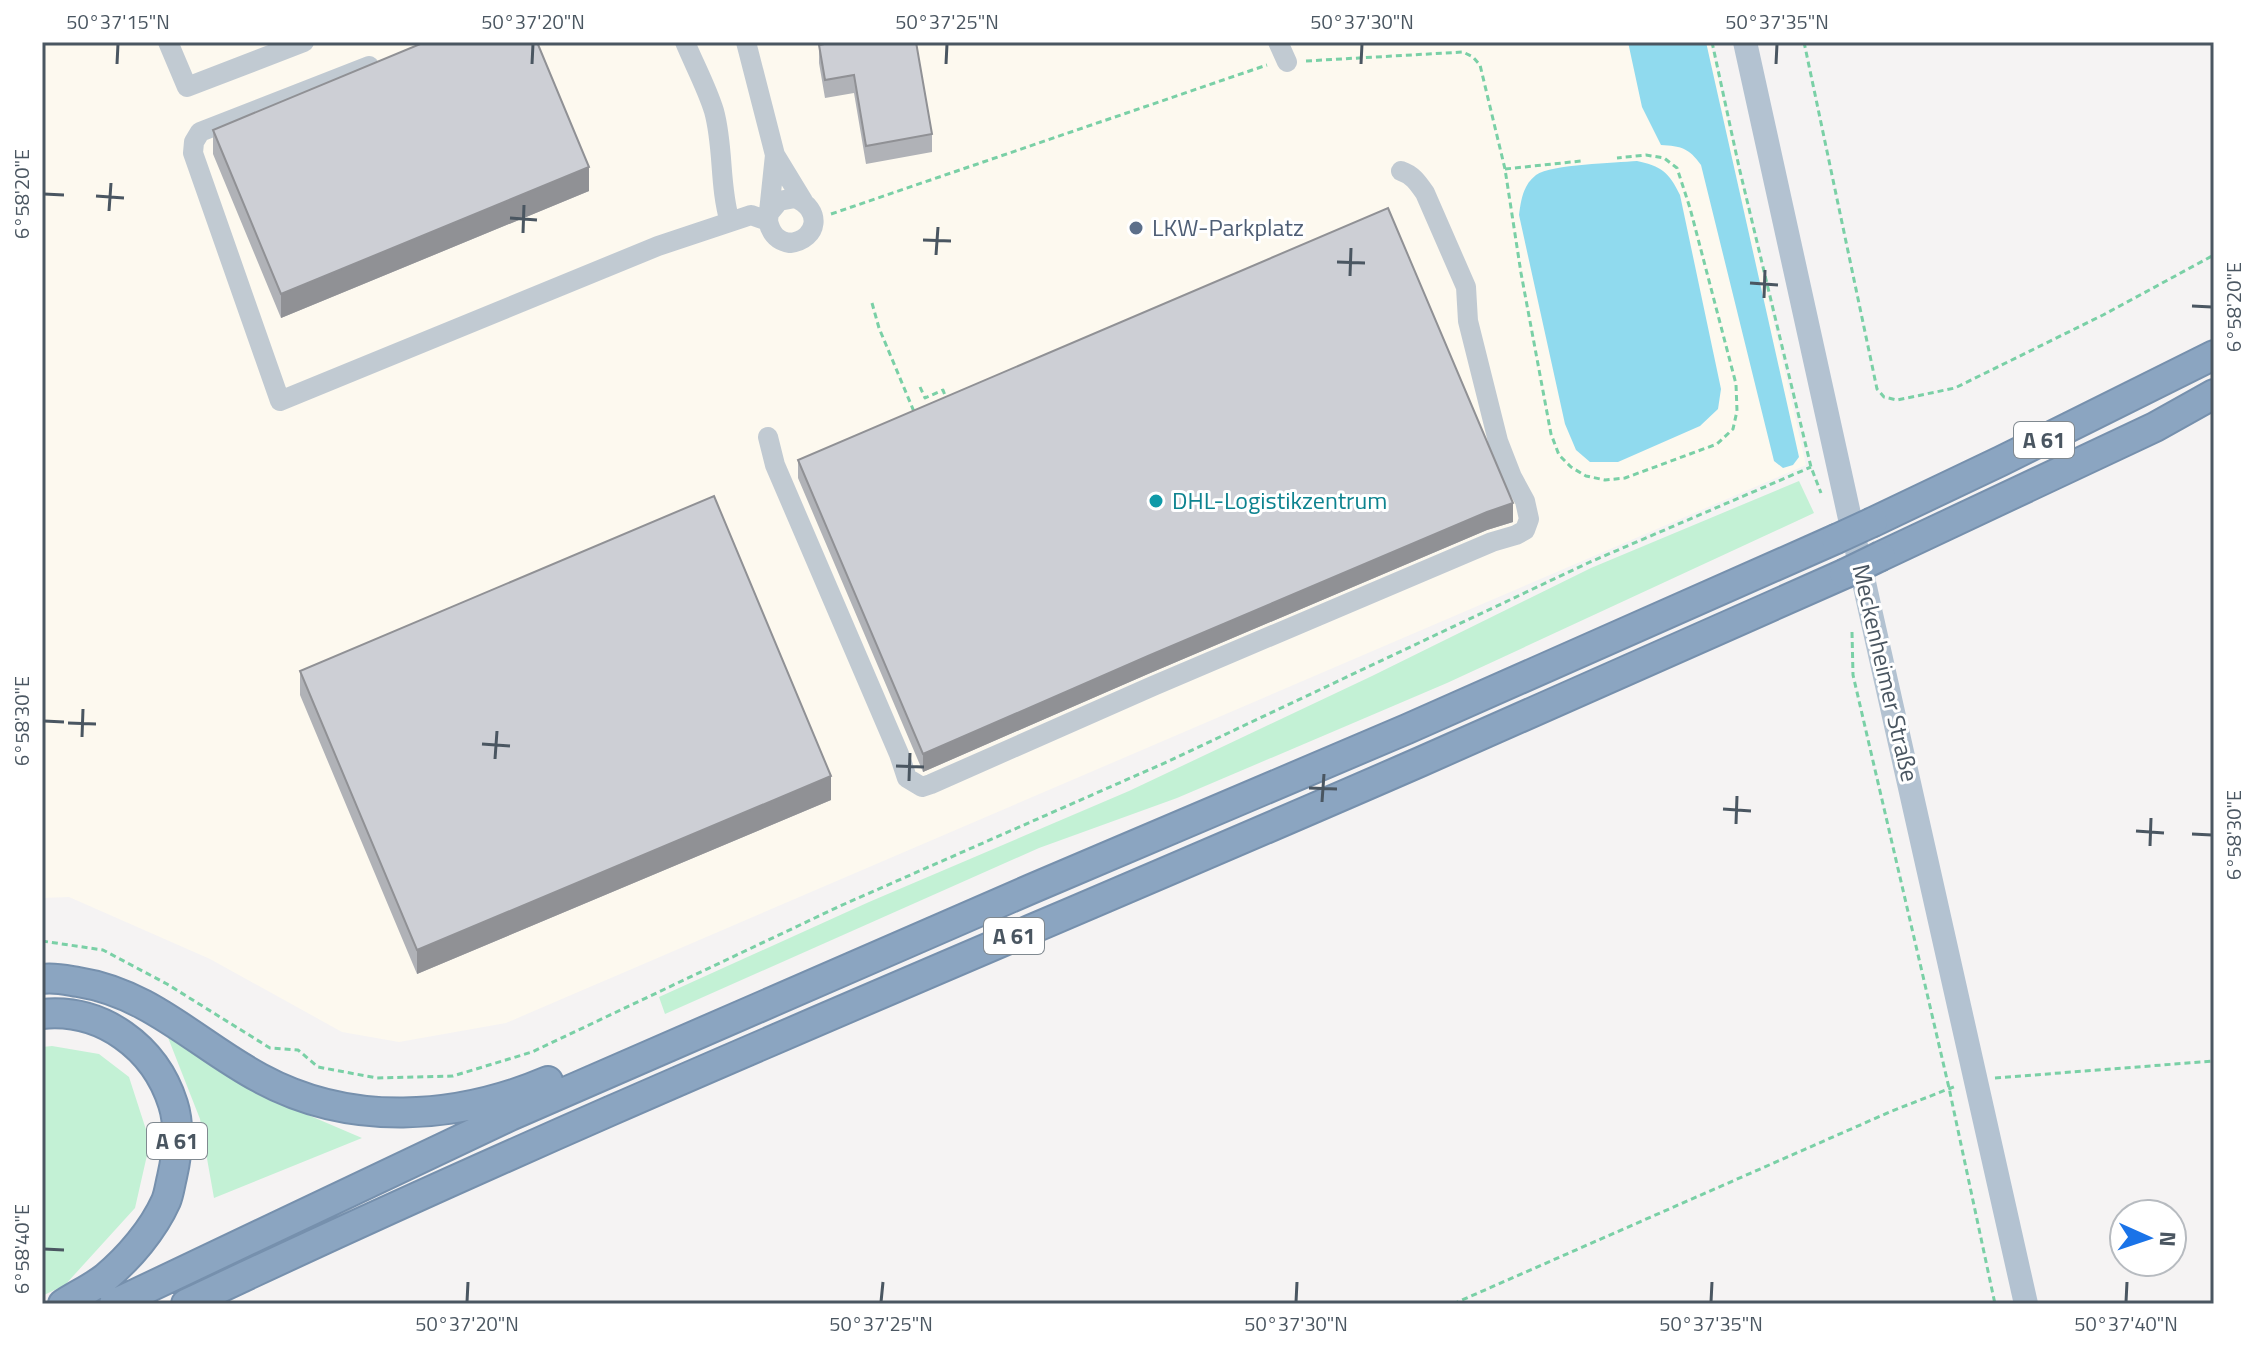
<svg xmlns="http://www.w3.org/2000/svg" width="2256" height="1346" viewBox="0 0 2256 1346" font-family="'Titillium Web',sans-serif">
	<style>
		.commercial { fill: #fdf9ef }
		.green { fill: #c3f1d5 }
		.water { fill: #90daee }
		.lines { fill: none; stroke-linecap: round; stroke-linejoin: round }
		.highway-casing { stroke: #7690ad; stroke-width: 32 }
		.path { stroke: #7ad0a6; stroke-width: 3; stroke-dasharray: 6 4; stroke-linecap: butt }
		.minor { stroke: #c1cad2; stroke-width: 20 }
		.major { stroke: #b3c2d1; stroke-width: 24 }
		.highway { stroke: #8ba5c1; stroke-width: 28 }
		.highway-bridge-casing { stroke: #7690ad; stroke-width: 32; stroke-linecap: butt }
		.highway-bridge { stroke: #8ba5c1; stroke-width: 28 }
		.wall { fill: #b0b2b7 }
		.shaded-wall { fill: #909195 }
		.building { fill: #cdcfd5; stroke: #909195; stroke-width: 2 }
		.ticks { fill: none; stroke: #4a5661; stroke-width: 3 }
		.service-dot { fill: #5c6f8a; stroke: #fff; stroke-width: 3 }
		.culture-dot { fill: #0f9aa8; stroke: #fff; stroke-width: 3 }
		.labels { text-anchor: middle; stroke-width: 6; stroke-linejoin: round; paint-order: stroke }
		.shield { fill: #fff; stroke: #808990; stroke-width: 2 }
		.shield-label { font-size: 22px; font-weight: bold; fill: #4a5661 }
		.service-label { font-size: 24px; fill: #4e5e75; stroke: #fff; text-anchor: start }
		.culture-label { font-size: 24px; fill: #0d838f; stroke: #fff; text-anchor: start }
		.street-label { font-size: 24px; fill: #4a5661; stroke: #fff }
		.neatline { fill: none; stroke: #4a5661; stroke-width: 3 }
		.ticks-label { font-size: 20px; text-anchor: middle; fill: #4a5661 }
	</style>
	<rect width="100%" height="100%" fill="#f5f3f3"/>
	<path class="commercial" d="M42,42H1710L1806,465L506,1023L399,1042L342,1032L210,959L69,897L42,898Z"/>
	<path class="green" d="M1799,481L1814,513L1447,683L1177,798L1039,848L665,1014L659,997L869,902L1129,791L1372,676L1591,568Z
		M167,1035L266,1097L362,1138L214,1198L200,1119Z
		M52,1046L99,1054L129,1077L150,1142L135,1208L65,1285L42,1296V1047Z"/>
	<path class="water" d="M1628,42H1706L1799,457L1793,465L1783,468L1774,461L1701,165C1689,148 1681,146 1661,145L1642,107Z
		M1637,161C1661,166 1669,172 1680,195L1721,389L1718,409L1700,426L1618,462H1590L1576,450L1565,424L1519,215C1521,200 1523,185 1536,175C1552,164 1615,163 1637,161Z"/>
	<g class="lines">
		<g class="highway-casing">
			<path id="highway" d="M1873,522L2001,461L2214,355
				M1881,556L2155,427L2214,394
				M42,979C54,977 66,980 78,982C150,993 198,1045 260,1078C350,1127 456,1120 548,1081
				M42,1014C102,1008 155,1047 173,1104C180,1126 177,1155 172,1177C170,1185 169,1194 166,1201C153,1230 129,1258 105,1278C92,1288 77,1295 63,1304
				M114,1304L510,1116L1031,889L1407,729L1836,539
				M186,1304C592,1111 1008,942 1420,762C1561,700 1702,636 1844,574"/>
		</g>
		<path class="path" d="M1712,42L1739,167L1811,467L1821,493
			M1804,42L1877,389L1884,397L1897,400L1955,388L2103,315L2214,255
			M1306,61L1463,52L1473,57L1480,65L1505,169L1521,273L1551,434L1559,455L1571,467L1586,476L1605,480L1625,478L1717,444L1733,429L1737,411L1736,384L1690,208L1677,168L1664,158L1646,155L1617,158
			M1505,169L1581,161
			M831,214L1267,65
			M872,303L879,328L915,414
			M920,387L925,398L943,390L946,398
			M1852,632L1853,675L1949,1088L1995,1304
			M42,941L103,950L167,984L270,1048L298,1050L318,1067L377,1078L453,1076L532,1052L840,906L1169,761L1590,562L1811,467
			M1995,1078L2214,1061
			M1453,1304L1892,1111L1956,1086"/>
		<path class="minor" d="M168,42L187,87L304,42
			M685,42C694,64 707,88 714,111C724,147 719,186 730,222
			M746,42L775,155L803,201
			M1278,42L1287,62
			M369,66L200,132L194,142L193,153L280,401L658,246L751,215L768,221
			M769,213L779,201L795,198C822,209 819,239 790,243C777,241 771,234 768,221L775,155
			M768,437L775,465L899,754L907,778L922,787L931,784L1153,686L1492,542L1516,535L1525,530L1529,519L1525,501L1512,477L1498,441L1468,321L1466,287L1425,193C1418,183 1413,175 1401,171"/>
		<path class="major" d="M1745,42L1871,614L2026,1304"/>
		<use href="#highway" class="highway"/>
		<g class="highway-bridge-casing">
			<path id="highway-bridge" d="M1836,539L1873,522
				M1844,574L1881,556"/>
		</g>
		<use href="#highway-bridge" class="highway-bridge"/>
	</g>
	<path class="wall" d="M819,45L932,134V152L866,164L854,93L825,98L819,63Z
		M213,130L589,191L281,318L213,154Z
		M798,460L1513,522L1487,530L1148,674L923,772L798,478Z
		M300,671L831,800L417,974L300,695Z"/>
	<path class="shaded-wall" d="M589,167V191L281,318V294Z
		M1513,503V522L1487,530L1148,674L923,772V754L1148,656L1487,512Z
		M831,776V800L417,974V950Z"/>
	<path class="building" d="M425,42H537L589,167L281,294L213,130Z
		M835,42H916L932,134L866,146L854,75L825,80L819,45Z
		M1388,208L1513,503L1487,512L1148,656L923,754L798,460Z
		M714,496L831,776L417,950L300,671Z"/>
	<path class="ticks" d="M117,64L118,44M532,64L533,44M946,64L947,44M1361,64L1362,44M1776,64L1777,44M44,194L64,195M96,196L124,198M109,211L111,183M510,218L537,220M523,233L524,205M923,240L951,241M936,255L938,227M1337,262L1365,263M1350,276L1351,248M1750,283L1778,285M1764,298L1765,270M2192,306L2212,307M44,721L64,722M68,723L96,724M82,737L83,709M482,744L510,746M495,759L497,731M896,766L924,767M909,781L910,753M1309,788L1337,789M1322,802L1324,774M1723,809L1751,811M1736,824L1737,796M2136,831L2164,833M2192,834L2212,835M2150,846L2151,818M44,1249L64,1250M467,1302L468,1282M881,1302L883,1282M1296,1302L1297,1282M1711,1302L1712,1282M2126,1302L2127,1282"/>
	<circle class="service-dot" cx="1136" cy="228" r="8"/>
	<circle class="culture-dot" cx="1156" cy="501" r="8"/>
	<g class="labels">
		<g class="shield">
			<rect x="2014" y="422" width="60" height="36" rx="6"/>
			<rect x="984" y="918" width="60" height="36" rx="6"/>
			<rect x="147" y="1123" width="60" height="36" rx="6"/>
		</g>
		<g class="shield-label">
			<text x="2044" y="448">A 61</text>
			<text x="1014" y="944">A 61</text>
			<text x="177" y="1149">A 61</text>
		</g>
		<g class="service-label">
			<text x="1152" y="236">LKW-Parkplatz</text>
		</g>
		<g class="culture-label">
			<text x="1172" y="509">DHL-Logistikzentrum</text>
		</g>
		<g class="street-label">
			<text transform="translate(1885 673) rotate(77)" y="8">Meckenheimer Straße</text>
		</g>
	</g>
	<rect width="2256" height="1346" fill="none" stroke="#ffffff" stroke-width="88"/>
	<g transform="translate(2148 1238) rotate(93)"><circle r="38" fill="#ffffff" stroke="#b7bbc0" stroke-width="2"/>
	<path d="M0-6L14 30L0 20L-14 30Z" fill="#1a73e8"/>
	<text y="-12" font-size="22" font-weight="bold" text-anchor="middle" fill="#4a5661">N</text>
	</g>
	<rect x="44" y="44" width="2168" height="1258" class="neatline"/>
	<g class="ticks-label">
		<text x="118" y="29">50°37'15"N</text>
		<text x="533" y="29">50°37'20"N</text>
		<text x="947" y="29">50°37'25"N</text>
		<text x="1362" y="29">50°37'30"N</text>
		<text x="1777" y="29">50°37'35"N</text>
		<text transform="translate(22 194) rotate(-90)" y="7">6°58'20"E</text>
		<text transform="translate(2234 307) rotate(-90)" y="7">6°58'20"E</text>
		<text transform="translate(22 721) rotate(-90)" y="7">6°58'30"E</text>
		<text transform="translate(2234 835) rotate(-90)" y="7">6°58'30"E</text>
		<text transform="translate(22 1249) rotate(-90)" y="7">6°58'40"E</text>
		<text x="467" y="1331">50°37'20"N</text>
		<text x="881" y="1331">50°37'25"N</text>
		<text x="1296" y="1331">50°37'30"N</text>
		<text x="1711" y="1331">50°37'35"N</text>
		<text x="2126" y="1331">50°37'40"N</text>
	</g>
</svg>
